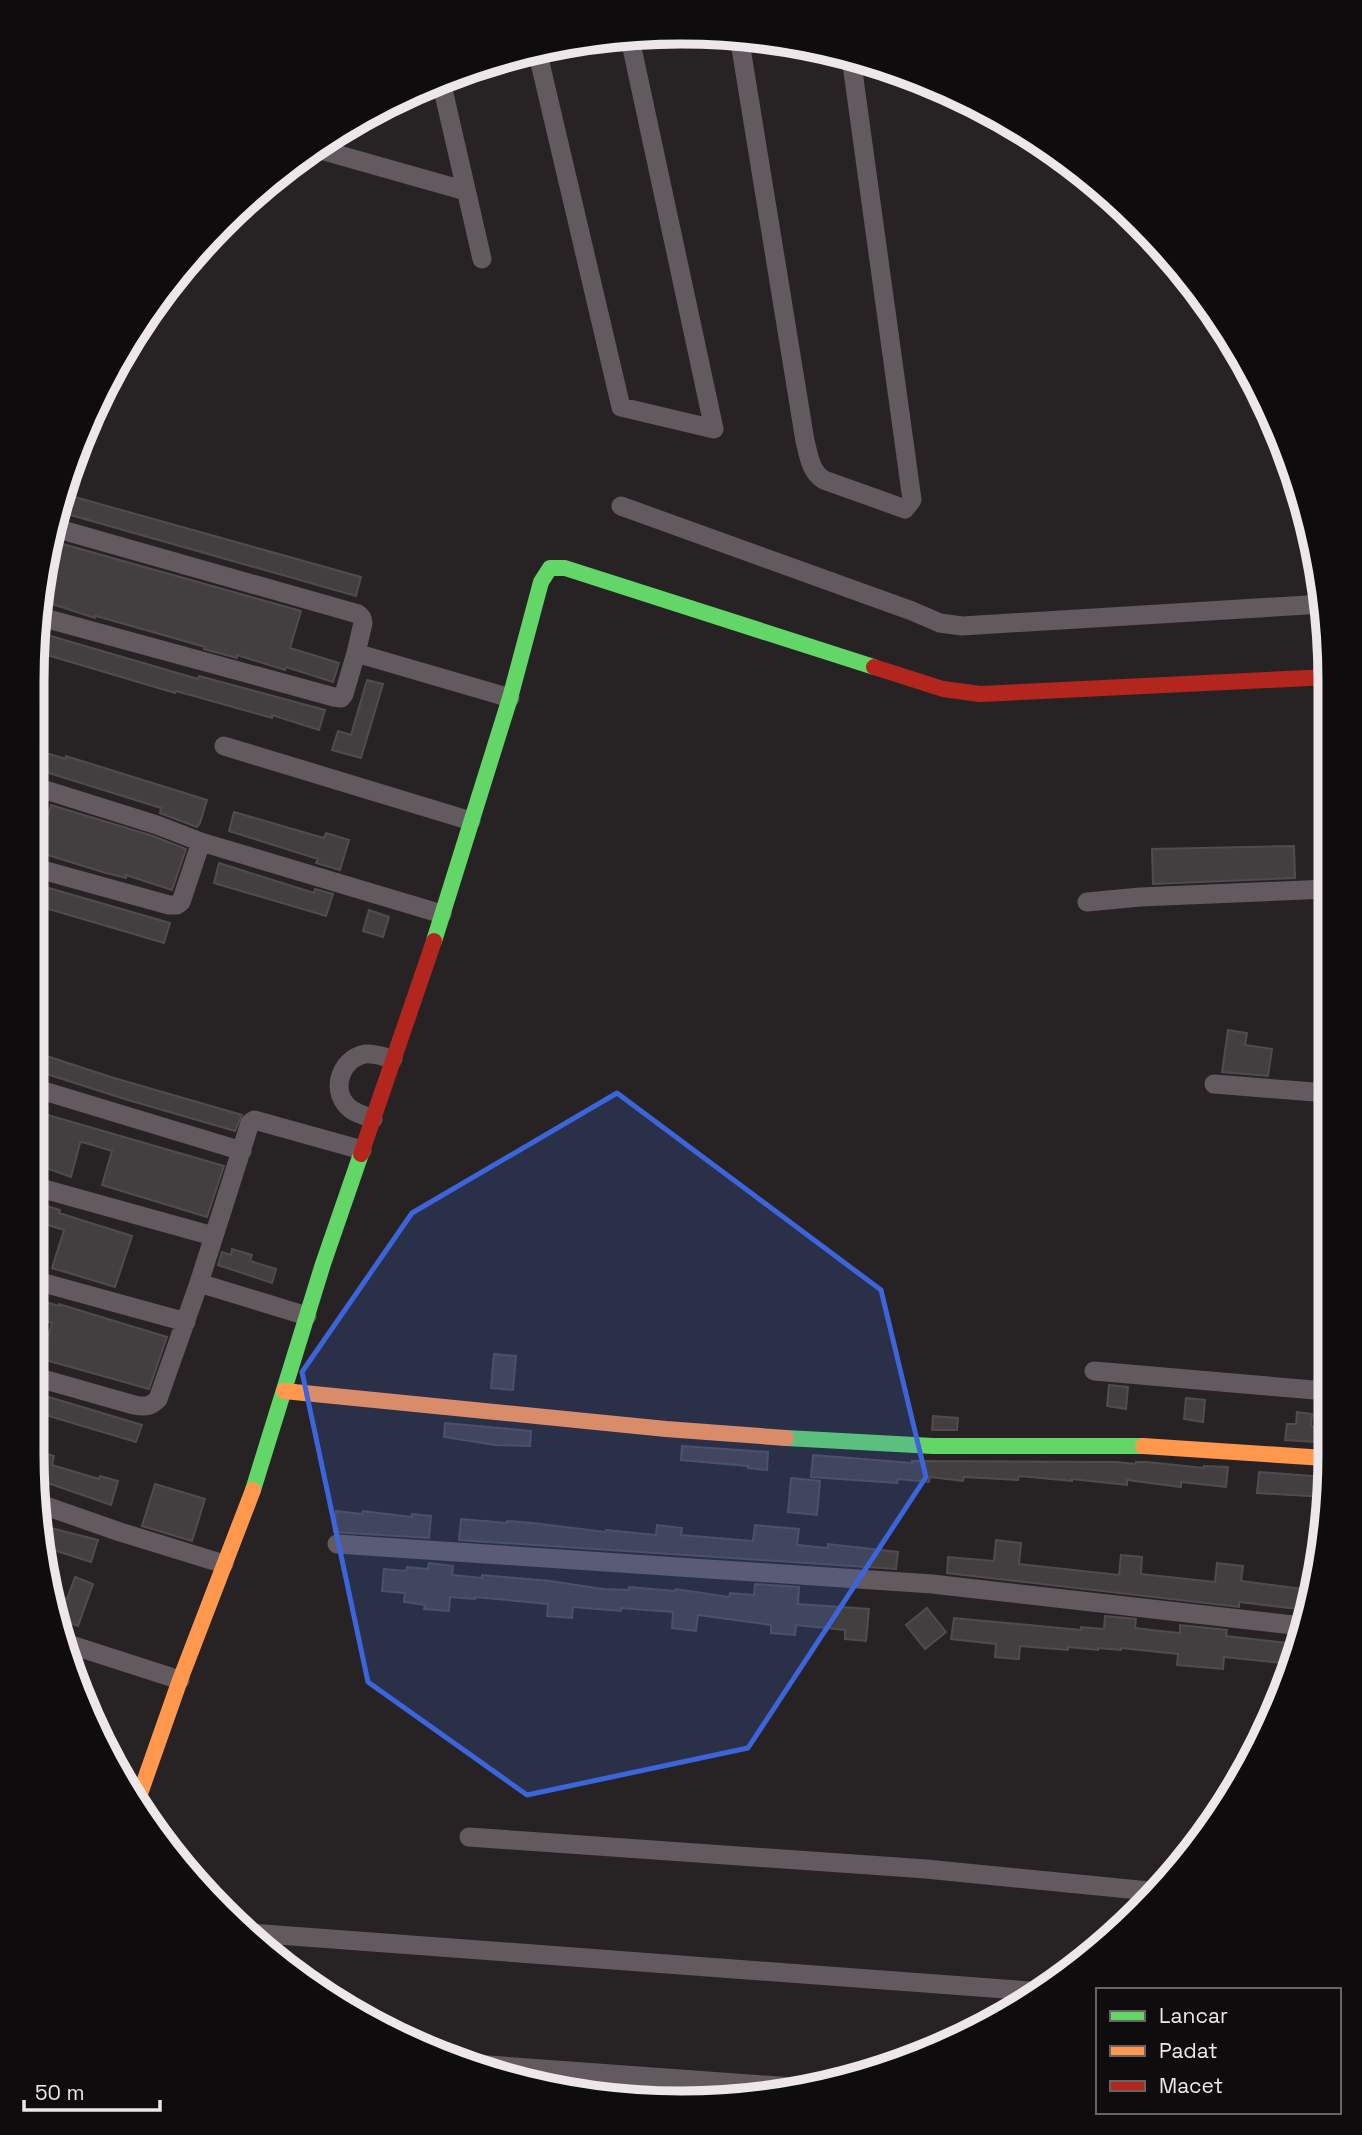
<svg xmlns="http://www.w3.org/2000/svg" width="1362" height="2135" viewBox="0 0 1362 2135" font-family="'Space Grotesk',sans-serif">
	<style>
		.building { fill: #433f41; stroke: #504c4e; stroke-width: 2 }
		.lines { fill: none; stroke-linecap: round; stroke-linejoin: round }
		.street { stroke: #625a5e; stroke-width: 19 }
		.fast { stroke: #63d668; stroke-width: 16 }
		.slow { stroke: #ff974d; stroke-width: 16 }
		.jam { stroke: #b3261e; stroke-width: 16 }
		.marked { fill: #3c65db; fill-opacity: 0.2; stroke: #3c65db; stroke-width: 5; stroke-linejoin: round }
		.rim { fill: none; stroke: #ede7ea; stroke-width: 9 }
	</style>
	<rect width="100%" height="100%" fill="#272325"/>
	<path class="building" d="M64,494L361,577L356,596L60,512Z
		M52,541L301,611L290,648L339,663L333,682L286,667L285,670L237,655V658L204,649L205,647L142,629L96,616L95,618L37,599Z
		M37,632L198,679L199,676L325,710L319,730L272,715V718L176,691L175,693L37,652Z
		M367,680L383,684L361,758L332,750L338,731L351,735Z
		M36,750L66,759V756L207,800L200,823L197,827L160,813L161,808L36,769Z
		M51,805L153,836L186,849L172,890L126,875V878L106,873L38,852Z
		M234,812L324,838L326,833L349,840L340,870L316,863L318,859L229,831Z
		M1294,846L1295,878L1153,884L1152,849Z
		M219,863L314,893L315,889L333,894L326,916L214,883Z
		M35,884L170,923L164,943L35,905Z
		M369,910L389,917L383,937L363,931Z
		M1228,1030L1247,1033L1245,1045L1272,1049L1268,1076L1222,1072Z
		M34,1052L114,1078L242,1115L235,1131L128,1100L34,1070Z
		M34,1111L224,1166L207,1217L102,1185L112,1151L82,1142L80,1143L71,1177L38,1165L47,1132L34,1128Z
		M43,1205L60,1210L59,1213L132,1236L115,1287L52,1268L64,1230L38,1222Z
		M232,1249L252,1255L250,1261L276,1269L272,1283L218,1265L222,1252L231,1255Z
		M39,1300L59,1306V1304L167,1337L149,1389L42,1359L52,1323L34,1317Z
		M494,1354L516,1356L513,1390L491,1388Z
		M1109,1385L1128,1387L1126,1409L1107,1406Z
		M32,1392L142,1425L136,1442L32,1411Z
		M1186,1398L1205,1400L1203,1422L1184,1419Z
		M1297,1412L1312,1414L1311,1426L1316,1427L1315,1442L1285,1440L1287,1424H1296Z
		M933,1416L958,1418L957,1430H932Z
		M445,1423L531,1431L530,1446L495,1445L444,1437Z
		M682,1446L768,1452L767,1470L748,1468V1466L681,1460Z
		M37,1451L54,1456L52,1465L99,1479L100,1476L118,1481L111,1505L36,1479L33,1464Z
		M813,1455L912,1463V1461L1116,1462L1136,1464V1462H1147L1204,1468V1466L1228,1467L1226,1487L1181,1482V1487L1127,1480V1485L1072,1479V1481L1019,1476L1018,1480L964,1477L963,1481L930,1477L929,1482L898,1479L897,1483L811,1477Z
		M1259,1472L1325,1477V1497L1257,1493Z
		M791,1478L820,1481L817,1515L788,1512Z
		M155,1484L205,1499L192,1541L142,1526Z
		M336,1511L362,1514L363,1511L412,1517V1514L431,1516L429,1538L334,1532Z
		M461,1519L507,1523V1521L533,1523L605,1532L606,1530L656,1535L657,1525L682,1528L681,1535L753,1541L755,1525L799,1529L797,1545L828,1548V1544L898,1552L896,1569L459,1540Z
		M43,1526L98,1540L91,1562L47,1548Z
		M996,1540L1021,1543L1019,1564L1119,1575L1121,1555L1142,1557L1141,1574L1215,1582L1217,1563L1243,1566L1241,1581L1311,1590L1306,1610L1239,1602V1607L947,1573L948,1557L994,1561Z
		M429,1563L453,1566L452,1575L482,1578V1575L550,1581L603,1589L629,1590V1587L675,1591L676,1589L729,1597L730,1593L754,1595L755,1584L799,1587L798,1604L869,1609L866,1641L845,1639V1630L796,1625L795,1635L771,1633V1625L698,1615L696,1631L672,1628L673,1612L646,1610L621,1608V1611L573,1607L572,1618L547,1616L548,1604L475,1597V1599L450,1597L449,1611L424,1609L425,1605L404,1602L405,1593L382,1591L384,1569L406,1571L407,1567L428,1569Z
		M75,1577L93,1584L78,1626L59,1619L55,1595L67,1599Z
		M927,1608L946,1632L925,1649L906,1625Z
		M1105,1616L1136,1619L1135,1628L1151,1630L1180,1633V1625L1227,1630L1226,1636L1297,1644L1291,1664L1224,1657L1223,1669L1177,1665L1178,1654L1121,1648V1650L1098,1648V1650L1068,1647V1650L1020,1646L1019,1659L995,1657L996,1644L951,1639L954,1618L1081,1630V1627L1104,1629Z"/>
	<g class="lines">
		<path class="street" d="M739,36L805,441C809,456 810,471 824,480L905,509L912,500L851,57
			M537,50L621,407L714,429L629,34
			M441,81L482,259
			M314,148L466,191
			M621,506L912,611L940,623L962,626L1323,604
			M55,528L358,614L362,618L363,623L356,653
			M37,616L334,697L341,698L344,694L356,653L510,698
			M224,746L471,821
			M36,787L157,825L201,842L442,914
			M35,868L169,905H177L181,902L201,842
			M1087,902L1140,897L1328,889
			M1214,1084L1327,1093
			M34,1088L242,1151
			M373,1119C366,1116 358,1114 352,1110C329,1094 339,1059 365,1054C375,1053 384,1057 393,1059
			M33,1186L213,1236
			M33,1280L186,1322
			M307,1316L199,1283L250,1123L254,1120L362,1150
			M1094,1371L1326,1391
			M32,1376L134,1405C145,1407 150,1407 158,1399L199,1283
			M40,1504L120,1532L224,1564
			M337,1544L932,1584L1302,1626
			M62,1642L180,1680
			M469,1837L926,1869L1159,1892
			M251,1933L1044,1992
			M460,2063L793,2087
			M657,2100H662"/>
		<path class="fast" d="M434,941L510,698L541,582L550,568H565L874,667
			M786,1438L933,1446H1143
			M253,1490L323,1264L361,1154"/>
		<path class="slow" d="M284,1391L666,1429L786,1438
			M1143,1446L1325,1458
			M136,1805L180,1680L253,1490"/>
		<path class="jam" d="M874,667L943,689L980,694L1329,677
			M361,1154L434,941"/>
	</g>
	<path class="marked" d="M617,1093L881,1290L926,1477L748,1748L527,1795L368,1682L302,1372L412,1213Z"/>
	<path d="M0 0H1362V2135H0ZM681 44H681A637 637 0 0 1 1318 681V1454A637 637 0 0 1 681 2091H681A637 637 0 0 1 44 1454V681A637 637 0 0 1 681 44Z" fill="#0f0c0d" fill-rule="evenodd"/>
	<path class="rim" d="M681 44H681A637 637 0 0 1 1318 681V1454A637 637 0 0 1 681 2091H681A637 637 0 0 1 44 1454V681A637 637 0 0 1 681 44Z"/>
	<rect x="1096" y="1988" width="245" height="126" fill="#0f0c0d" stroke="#686465" stroke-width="2"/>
	<rect x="1110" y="2011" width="35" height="10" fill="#63d668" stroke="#686465" stroke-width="2"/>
	<text x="1159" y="2023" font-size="21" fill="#ede7ea">Lancar</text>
	<rect x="1110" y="2046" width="35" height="10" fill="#ff974d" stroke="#686465" stroke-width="2"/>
	<text x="1159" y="2058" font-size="21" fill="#ede7ea">Padat</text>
	<rect x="1110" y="2081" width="35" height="10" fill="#b3261e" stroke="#686465" stroke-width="2"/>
	<text x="1159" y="2093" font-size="21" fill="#ede7ea">Macet</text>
	<path d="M24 2100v10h136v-10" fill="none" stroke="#ede7ea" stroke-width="3.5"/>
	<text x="35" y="2100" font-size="21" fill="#ede7ea" stroke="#0f0c0d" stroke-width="5" paint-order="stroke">50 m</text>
</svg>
